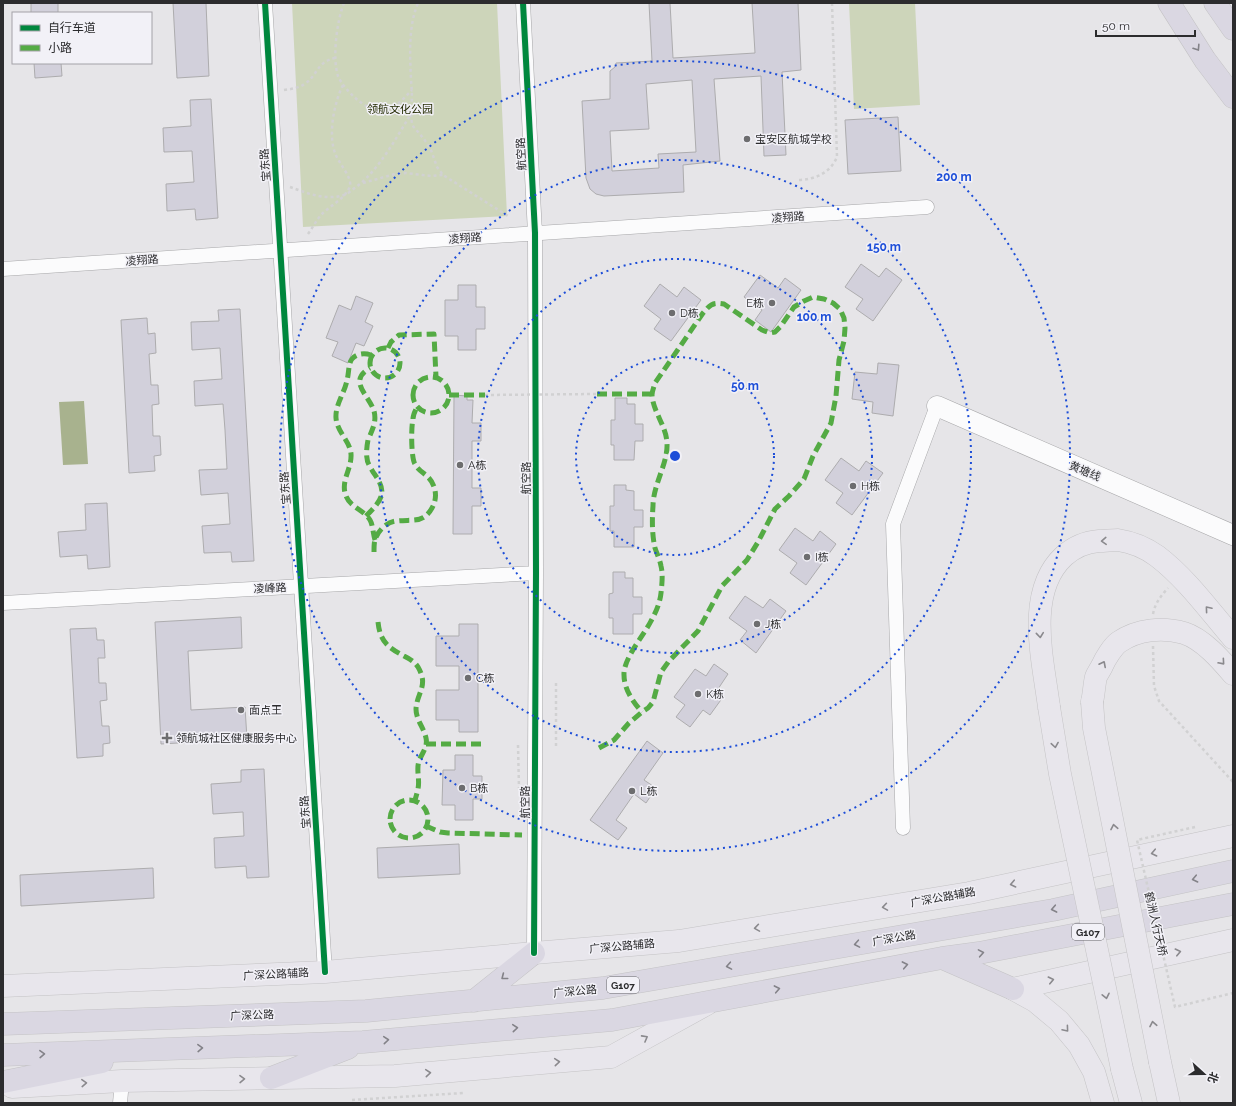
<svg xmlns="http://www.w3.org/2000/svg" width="1236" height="1106" viewBox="0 0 1236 1106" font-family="Raleway,'Noto Sans SC',sans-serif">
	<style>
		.green { fill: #cdd5ba }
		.water { fill: #a8b28e }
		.building { fill: #d2d0db; stroke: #adacae; fill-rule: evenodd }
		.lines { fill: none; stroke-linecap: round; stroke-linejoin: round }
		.street-casing { stroke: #a7a7a9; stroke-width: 15 }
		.secondary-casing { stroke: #a7a7a9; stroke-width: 21 }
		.primary-casing { stroke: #c4c3c5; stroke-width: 23 }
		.highway-casing { stroke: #c4c3c5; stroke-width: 23 }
		.path { stroke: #d1d1d2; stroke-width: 2.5; stroke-dasharray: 3 3; stroke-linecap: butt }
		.street { stroke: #fbfbfc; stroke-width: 14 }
		.secondary { stroke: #fbfbfc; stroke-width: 20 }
		.primary { stroke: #e8e6ec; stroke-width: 22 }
		.highway { stroke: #dad7e2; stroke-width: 22 }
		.primary-bridge-casing { stroke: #c4c3c5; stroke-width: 23; stroke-linecap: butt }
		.path-bridge { stroke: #d1d1d2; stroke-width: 2.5; stroke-dasharray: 3 3; stroke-linecap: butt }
		.primary-bridge { stroke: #e8e6ec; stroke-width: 22 }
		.quiet { stroke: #54ab44; stroke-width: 5; stroke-dasharray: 10 5; stroke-linecap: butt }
		.cycleway-casing { stroke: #f2f1f7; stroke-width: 8 }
		.cycleway { stroke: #00873e; stroke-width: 6 }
		.oneway { stroke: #838288 }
		.oneway2 { stroke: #8a898d }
		.ring { fill: none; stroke: #1d4ed8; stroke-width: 2; stroke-dasharray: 2 4 }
		.poi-dot { fill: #6d6d6f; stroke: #f2f1f7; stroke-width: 1.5 }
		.labels { text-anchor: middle; stroke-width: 3; stroke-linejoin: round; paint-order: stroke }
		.shield { fill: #f2f1f7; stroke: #67676a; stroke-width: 1 }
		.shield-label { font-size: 10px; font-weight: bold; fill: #2c2c2e }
		.park-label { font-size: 11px; fill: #252d03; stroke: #f2f1f7 }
		.poi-label { font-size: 11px; fill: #2c2c2e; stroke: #f2f1f7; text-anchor: start }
		.street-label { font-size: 11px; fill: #2c2c2e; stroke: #f2f1f7 }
		.centre { fill: #1d4ed8; stroke: #f2f1f7; stroke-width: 2 }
		.ring-label { font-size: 12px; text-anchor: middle; font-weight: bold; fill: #1d4ed8; stroke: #f2f1f7; stroke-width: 3; stroke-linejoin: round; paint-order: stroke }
	</style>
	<rect width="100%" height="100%" fill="#e6e5e8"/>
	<path class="green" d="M292,3H497L507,216L303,227Z
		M849,3H915L920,105L854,109Z"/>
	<path class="water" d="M84,401L88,464L63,465L59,402Z"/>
	<path class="building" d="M31,3H58V13H31Z
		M173,3H206L209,76L177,78Z
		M649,3H670L673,58L755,53L752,3H798L801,70L782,72L786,155L764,156L761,76L714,79L720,161L683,165L684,192L604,196L596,194L590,189L586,178L582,101L610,99V71L615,67L616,63L652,61ZM692,80L696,152L658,154L659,168L612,171L610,131L649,129L646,84Z
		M34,63H61L62,76L35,78Z
		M211,99L218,218L196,220L195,209L167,211L166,184L194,182L192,151L164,152L163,128L191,126L190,100Z
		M898,117L901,171L848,174L845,120Z
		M861,264L879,277L886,268L902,280L873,321L856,309L863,299L845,287Z
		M760,275L778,288L785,278L801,290L771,332L755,320L762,310L744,297Z
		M660,284L677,297L684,287L701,300L671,341L654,329L661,319L644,306Z
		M458,285H476V307H485V329H476V350H458V336H445V300H458Z
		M356,296L373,303L365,322L373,326L364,346L356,343L348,363L332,356L338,342L326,338L339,305L351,310Z
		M240,309L254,561L232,562L231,552L204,553L202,526L230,524L228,493L201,495L199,470L227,469L225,430L223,404L195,406L194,381L222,379L220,348L192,350L191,322L219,321L218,310Z
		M147,318L148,334L155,333L156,353L149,354L151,385H158L159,404L152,405L153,436H160L161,455L154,456L155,471L129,473L121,320Z
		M878,363L899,365L893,416L872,413L873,402L852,399L855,372L877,374Z
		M454,395L467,396V400H473L472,423H481V441H472V488H481V506H472V534H453Z
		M615,398H627V404H635V424H643V441H635L634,460H614V445H611V420H615Z
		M841,458L859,471L866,461L883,473L852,515L836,503L843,493L825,480Z
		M614,485H626V490L634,491V510H643V527H634V547H614V531H610V506H614Z
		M107,503L110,567L88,569L87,555L60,557L58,532L86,530L85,504Z
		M795,528L813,541L820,531L836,544L806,585L790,573L797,563L779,550Z
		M613,572H625V578H633V597H642V614H633V634H613V618H609V594L613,593Z
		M745,596L763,608L770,599L786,611L756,653L740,640L747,631L729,618Z
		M241,617L242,648L188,651L191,710L245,707L247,739L161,744L155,622Z
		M459,624H478V732H459V720H436V690H459V666H436V636H459Z
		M96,628L97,640H104L105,658H98L99,683H106L107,700L100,701L102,726H109L110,743L103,744V756L77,758L70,629Z
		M714,664L728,674L716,692L723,697L710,715L703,710L690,727L676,717L685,705L674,697L695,669L706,676Z
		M647,741L663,753L644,780L656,788L646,803L634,794L616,820L627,828L618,840L590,820Z
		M455,755H473V776H482V799H473V820H455V805H442L443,770H455Z
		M264,769L269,877L247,878L246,866L215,868L214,838L244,836L243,812L213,814L211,784L241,782V770Z
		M459,844L460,874L378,878L377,848Z
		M153,868L154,898L21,906L20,875Z"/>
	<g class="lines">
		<g class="street-casing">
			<path id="street" d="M265,3L325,972
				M523,3L535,233L536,573L534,953
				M3,269L927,207
				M3,603L536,573
				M903,828L893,524L937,406
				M120,1103L122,1081"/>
		</g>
		<g class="secondary-casing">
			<path id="secondary" d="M937,406L1233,535"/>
		</g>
		<g class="primary-casing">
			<path id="primary" d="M1092,702C1094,694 1094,685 1096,677C1097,674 1100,670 1102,666C1105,659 1113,646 1119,642C1138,629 1163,627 1184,633C1203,639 1221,660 1233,674
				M1049,707C1043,660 1025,592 1064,556C1074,547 1086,542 1099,541C1105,541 1112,540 1118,540C1131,542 1146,548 1157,556C1186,578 1209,610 1233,638
				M3,986L325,972L534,953L679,941L969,893L1233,836
				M1013,989L1233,940
				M1013,989L1035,1001L1059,1021L1079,1045L1094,1072L1103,1103
				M1160,1062L1169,1103
				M1122,1069L1131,1103
				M12,1087L122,1081L395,1076L611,1057L707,1004"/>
		</g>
		<g class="highway-casing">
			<path id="highway" d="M1169,3L1205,60L1233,97
				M1215,3L1233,29
				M942,958L1013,989
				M474,1001L534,953
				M3,1024L366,1011L603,988L1053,910L1233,871
				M3,1055L363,1042L612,1020L942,958L979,953L1233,904
				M271,1078L348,1048
				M3,1082L102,1062"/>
		</g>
		<path class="path" d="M344,3C337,20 332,58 338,76C344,90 368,114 385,110C396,108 404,98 412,90
			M284,90C292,89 299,88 306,83C318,74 317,62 335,58
			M411,114L412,125L424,139L431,150L437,167L443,175L508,216
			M799,180C816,179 830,173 837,157L832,3
			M363,183L395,174L406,173L431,176L443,175
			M290,187C307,193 325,201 344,195C347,194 350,192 352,190C376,174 394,142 409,117C413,105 412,93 411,80C410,54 408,27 418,3
			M308,234C313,227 317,219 322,214C331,205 346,198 350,186C352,177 338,162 335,153C328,134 334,103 343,85
			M1153,614C1155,603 1161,596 1168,588
			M1153,646L1154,686L1159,701L1233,782
			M518,745L519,788
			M556,746V681
			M352,1100L463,1093"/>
		<use href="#street" class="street"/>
		<use href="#secondary" class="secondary"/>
		<use href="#primary" class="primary"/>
		<use href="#highway" class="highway"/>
		<g class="primary-bridge-casing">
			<path id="primary-bridge" d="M1092,702L1094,728L1160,1062
				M1049,707L1060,774L1122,1069"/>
		</g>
		<path class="path-bridge" d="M485,395L597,394
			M1195,827L1137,840L1175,1007L1233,993"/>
		<use href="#primary-bridge" class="primary-bridge"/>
		<path class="quiet" d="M370 363a15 15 0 1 1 30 0a15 15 0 1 1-30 0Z
			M388,348L391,342L399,335L434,334L436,377
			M371,355C365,353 357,353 352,359C348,364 349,374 347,380C345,392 335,405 336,418C337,432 350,441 351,454C352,469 340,481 346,496C350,507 364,510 370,520C373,525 373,534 375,540
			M413 395a18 18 0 1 1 36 0a18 18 0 1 1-36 0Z
			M597,394H652
			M449,395H485
			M366,516C383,499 388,492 373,472C371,468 367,463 367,458C366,453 367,445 368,440C372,430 377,422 374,411C369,395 347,381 370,368
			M374,552C374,548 374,543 375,540C378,530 388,521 397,521C412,519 423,524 432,508C438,498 436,485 428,477C424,473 418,470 415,464C411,458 411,427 413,419C413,415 415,411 417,407
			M378,622C380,641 387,647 404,656C410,659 415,662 418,667C429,686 417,692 416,709C416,720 424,728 426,738C428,747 422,753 419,761C416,770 420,779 418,789C417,793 416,797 415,800
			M426,744H483
			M599,748L614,740L629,723L642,712L648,708L653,702L661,672L669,661L698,631L722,586L747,560L758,542L775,509L789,496L804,479L813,456L831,423L836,396L839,360L844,341L845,328L844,318L840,309L833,303L824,299L813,297L804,301L794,307L781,326L775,332L770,333L762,330L724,304C712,302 710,305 703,313L655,383C654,387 652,391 652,395C653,412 667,427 667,444C668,463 653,485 653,506C652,520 652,535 655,548C657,554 660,560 661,566C663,574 662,584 661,593C660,603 656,612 651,621C644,635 623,659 624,675C624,689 633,702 642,712
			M390 819a19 19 0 1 1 38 0a19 19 0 1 1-38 0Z
			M426,826L440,832L448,833L522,835"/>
		<g class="cycleway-casing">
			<path id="cycleway" d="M265,3L325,972
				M523,3L535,233L536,573L534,953"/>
		</g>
		<use href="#cycleway" class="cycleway"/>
	</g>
	<defs><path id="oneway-chevron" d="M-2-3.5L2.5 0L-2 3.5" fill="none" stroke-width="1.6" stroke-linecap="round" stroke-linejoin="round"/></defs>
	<g class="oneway">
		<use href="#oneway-chevron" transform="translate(1197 48) rotate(57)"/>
		<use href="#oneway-chevron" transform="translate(1195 879) rotate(168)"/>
		<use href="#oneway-chevron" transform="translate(1054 909) rotate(169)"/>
		<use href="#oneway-chevron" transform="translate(857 944) rotate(170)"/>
		<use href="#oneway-chevron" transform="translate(981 953) rotate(-10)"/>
		<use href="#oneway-chevron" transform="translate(905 965) rotate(-11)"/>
		<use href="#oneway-chevron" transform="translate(729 966) rotate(170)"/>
		<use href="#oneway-chevron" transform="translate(504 977) rotate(142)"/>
		<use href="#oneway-chevron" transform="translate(777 989) rotate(-11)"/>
		<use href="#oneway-chevron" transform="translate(515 1028) rotate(-5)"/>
		<use href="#oneway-chevron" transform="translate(386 1040) rotate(-5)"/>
		<use href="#oneway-chevron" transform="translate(200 1048) rotate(-2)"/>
		<use href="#oneway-chevron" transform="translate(42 1054) rotate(-2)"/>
	</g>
	<g class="oneway2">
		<use href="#oneway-chevron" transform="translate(1104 541) rotate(177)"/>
		<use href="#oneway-chevron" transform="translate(1208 609) rotate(-130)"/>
		<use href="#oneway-chevron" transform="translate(1040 635) rotate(84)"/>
		<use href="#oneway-chevron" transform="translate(1222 662) rotate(49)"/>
		<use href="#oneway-chevron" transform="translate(1103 664) rotate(-63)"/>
		<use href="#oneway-chevron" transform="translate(1055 745) rotate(81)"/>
		<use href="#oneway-chevron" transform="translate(1114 827) rotate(-101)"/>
		<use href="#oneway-chevron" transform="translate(1154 853) rotate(168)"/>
		<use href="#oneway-chevron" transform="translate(1013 884) rotate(168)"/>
		<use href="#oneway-chevron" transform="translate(885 907) rotate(171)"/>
		<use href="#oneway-chevron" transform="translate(757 928) rotate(171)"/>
		<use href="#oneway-chevron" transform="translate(1178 952) rotate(-13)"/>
		<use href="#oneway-chevron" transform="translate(1051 980) rotate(-13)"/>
		<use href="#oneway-chevron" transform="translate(1106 996) rotate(78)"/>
		<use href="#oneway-chevron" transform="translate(1153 1024) rotate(-101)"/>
		<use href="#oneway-chevron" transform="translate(1066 1029) rotate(50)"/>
		<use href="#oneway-chevron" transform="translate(645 1038) rotate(-29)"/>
		<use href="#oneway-chevron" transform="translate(557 1062) rotate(-5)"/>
		<use href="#oneway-chevron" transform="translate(428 1073) rotate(-5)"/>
		<use href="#oneway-chevron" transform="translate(242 1079) rotate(-1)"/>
		<use href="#oneway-chevron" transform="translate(84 1083) rotate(-3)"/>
	</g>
	<g class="ring">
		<circle cx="675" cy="456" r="99"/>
		<circle cx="675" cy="456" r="197"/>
		<circle cx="675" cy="456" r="296"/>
		<circle cx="675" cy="456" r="395"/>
	</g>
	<g class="poi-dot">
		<circle cx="747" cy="139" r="4"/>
		<circle cx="772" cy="303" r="4"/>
		<circle cx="672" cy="313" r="4"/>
		<circle cx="460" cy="465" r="4"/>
		<circle cx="853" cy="486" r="4"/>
		<circle cx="807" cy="557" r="4"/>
		<circle cx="757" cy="624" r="4"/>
		<circle cx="468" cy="678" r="4"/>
		<circle cx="698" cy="694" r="4"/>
		<circle cx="241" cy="710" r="4"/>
		<path d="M165 732h4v4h4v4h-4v4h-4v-4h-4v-4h4z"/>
		<circle cx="462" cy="788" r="4"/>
		<circle cx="632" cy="791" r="4"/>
	</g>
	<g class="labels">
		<g class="shield">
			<rect x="1072" y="924" width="32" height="16" rx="3"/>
			<rect x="607" y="977" width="32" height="16" rx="3"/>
		</g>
		<g class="shield-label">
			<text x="1088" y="936">G107</text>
			<text x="623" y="989">G107</text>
		</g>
		<g class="park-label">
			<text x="400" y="113">领航文化公园</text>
		</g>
		<g class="poi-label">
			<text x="755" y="143">宝安区航城学校</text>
			<text x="764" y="307" text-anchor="end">E栋</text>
			<text x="680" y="317">D栋</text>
			<text x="468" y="469">A栋</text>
			<text x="861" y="490">H栋</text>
			<text x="815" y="561">I栋</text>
			<text x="765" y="628">J栋</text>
			<text x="476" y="682">C栋</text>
			<text x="706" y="698">K栋</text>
			<text x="249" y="714">面点王</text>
			<text x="176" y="742">领航城社区健康服务中心</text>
			<text x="470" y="792">B栋</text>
			<text x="640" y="795">L栋</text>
		</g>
		<g class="street-label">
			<text transform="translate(521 154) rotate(-93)" y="4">航空路</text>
			<text transform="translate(265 165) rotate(-94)" y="4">宝东路</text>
			<text transform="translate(788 217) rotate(-4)" y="4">凌翔路</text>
			<text transform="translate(465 238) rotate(-4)" y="4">凌翔路</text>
			<text transform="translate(142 260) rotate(-4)" y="4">凌翔路</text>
			<text transform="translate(1085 471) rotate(23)" y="4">黄塘线</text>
			<text transform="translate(526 478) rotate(-90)" y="4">航空路</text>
			<text transform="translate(285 488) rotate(-94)" y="4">宝东路</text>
			<text transform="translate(270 588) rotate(-3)" y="4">凌峰路</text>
			<text transform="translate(525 802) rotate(-90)" y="4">航空路</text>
			<text transform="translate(305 812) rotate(-94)" y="4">宝东路</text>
			<text transform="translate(943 897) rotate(-10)" y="4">广深公路辅路</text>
			<text transform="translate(1156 924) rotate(77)" y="4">鹤洲人行天桥</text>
			<text transform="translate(894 938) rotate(-10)" y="4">广深公路</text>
			<text transform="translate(622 946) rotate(-5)" y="4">广深公路辅路</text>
			<text transform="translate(276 974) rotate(-3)" y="4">广深公路辅路</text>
			<text transform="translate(575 991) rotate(-5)" y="4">广深公路</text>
			<text transform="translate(252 1015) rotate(-2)" y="4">广深公路</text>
		</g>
	</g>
	<circle cx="675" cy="456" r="6" class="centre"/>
	<g class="ring-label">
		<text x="954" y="181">200 m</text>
		<text x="884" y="251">150 m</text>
		<text x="814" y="321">100 m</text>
		<text x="745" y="390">50 m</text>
	</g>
	<rect width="1236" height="1106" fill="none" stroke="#2c2c2e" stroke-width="8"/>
	<rect x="12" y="12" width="140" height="52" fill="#f2f1f7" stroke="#a3a2a7"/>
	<rect x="20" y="25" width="20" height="6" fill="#00873e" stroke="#a3a2a7"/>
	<text x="48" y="32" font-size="12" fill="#2c2c2e">自行车道</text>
	<rect x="20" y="45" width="20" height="6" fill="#54ab44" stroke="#a3a2a7"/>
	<text x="48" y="52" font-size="12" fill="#2c2c2e">小路</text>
	<g transform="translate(1204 1074) rotate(111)" stroke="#f2f1f7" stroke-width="3" paint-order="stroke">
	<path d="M0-3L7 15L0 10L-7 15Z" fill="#2c2c2e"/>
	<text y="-6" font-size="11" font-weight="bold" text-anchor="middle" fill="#2c2c2e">北</text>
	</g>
	<path d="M1096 30v6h99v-6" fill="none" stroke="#2c2c2e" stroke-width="2"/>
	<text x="1102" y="30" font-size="12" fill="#2c2c2e" stroke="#f2f1f7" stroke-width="3" paint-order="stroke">50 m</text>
</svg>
